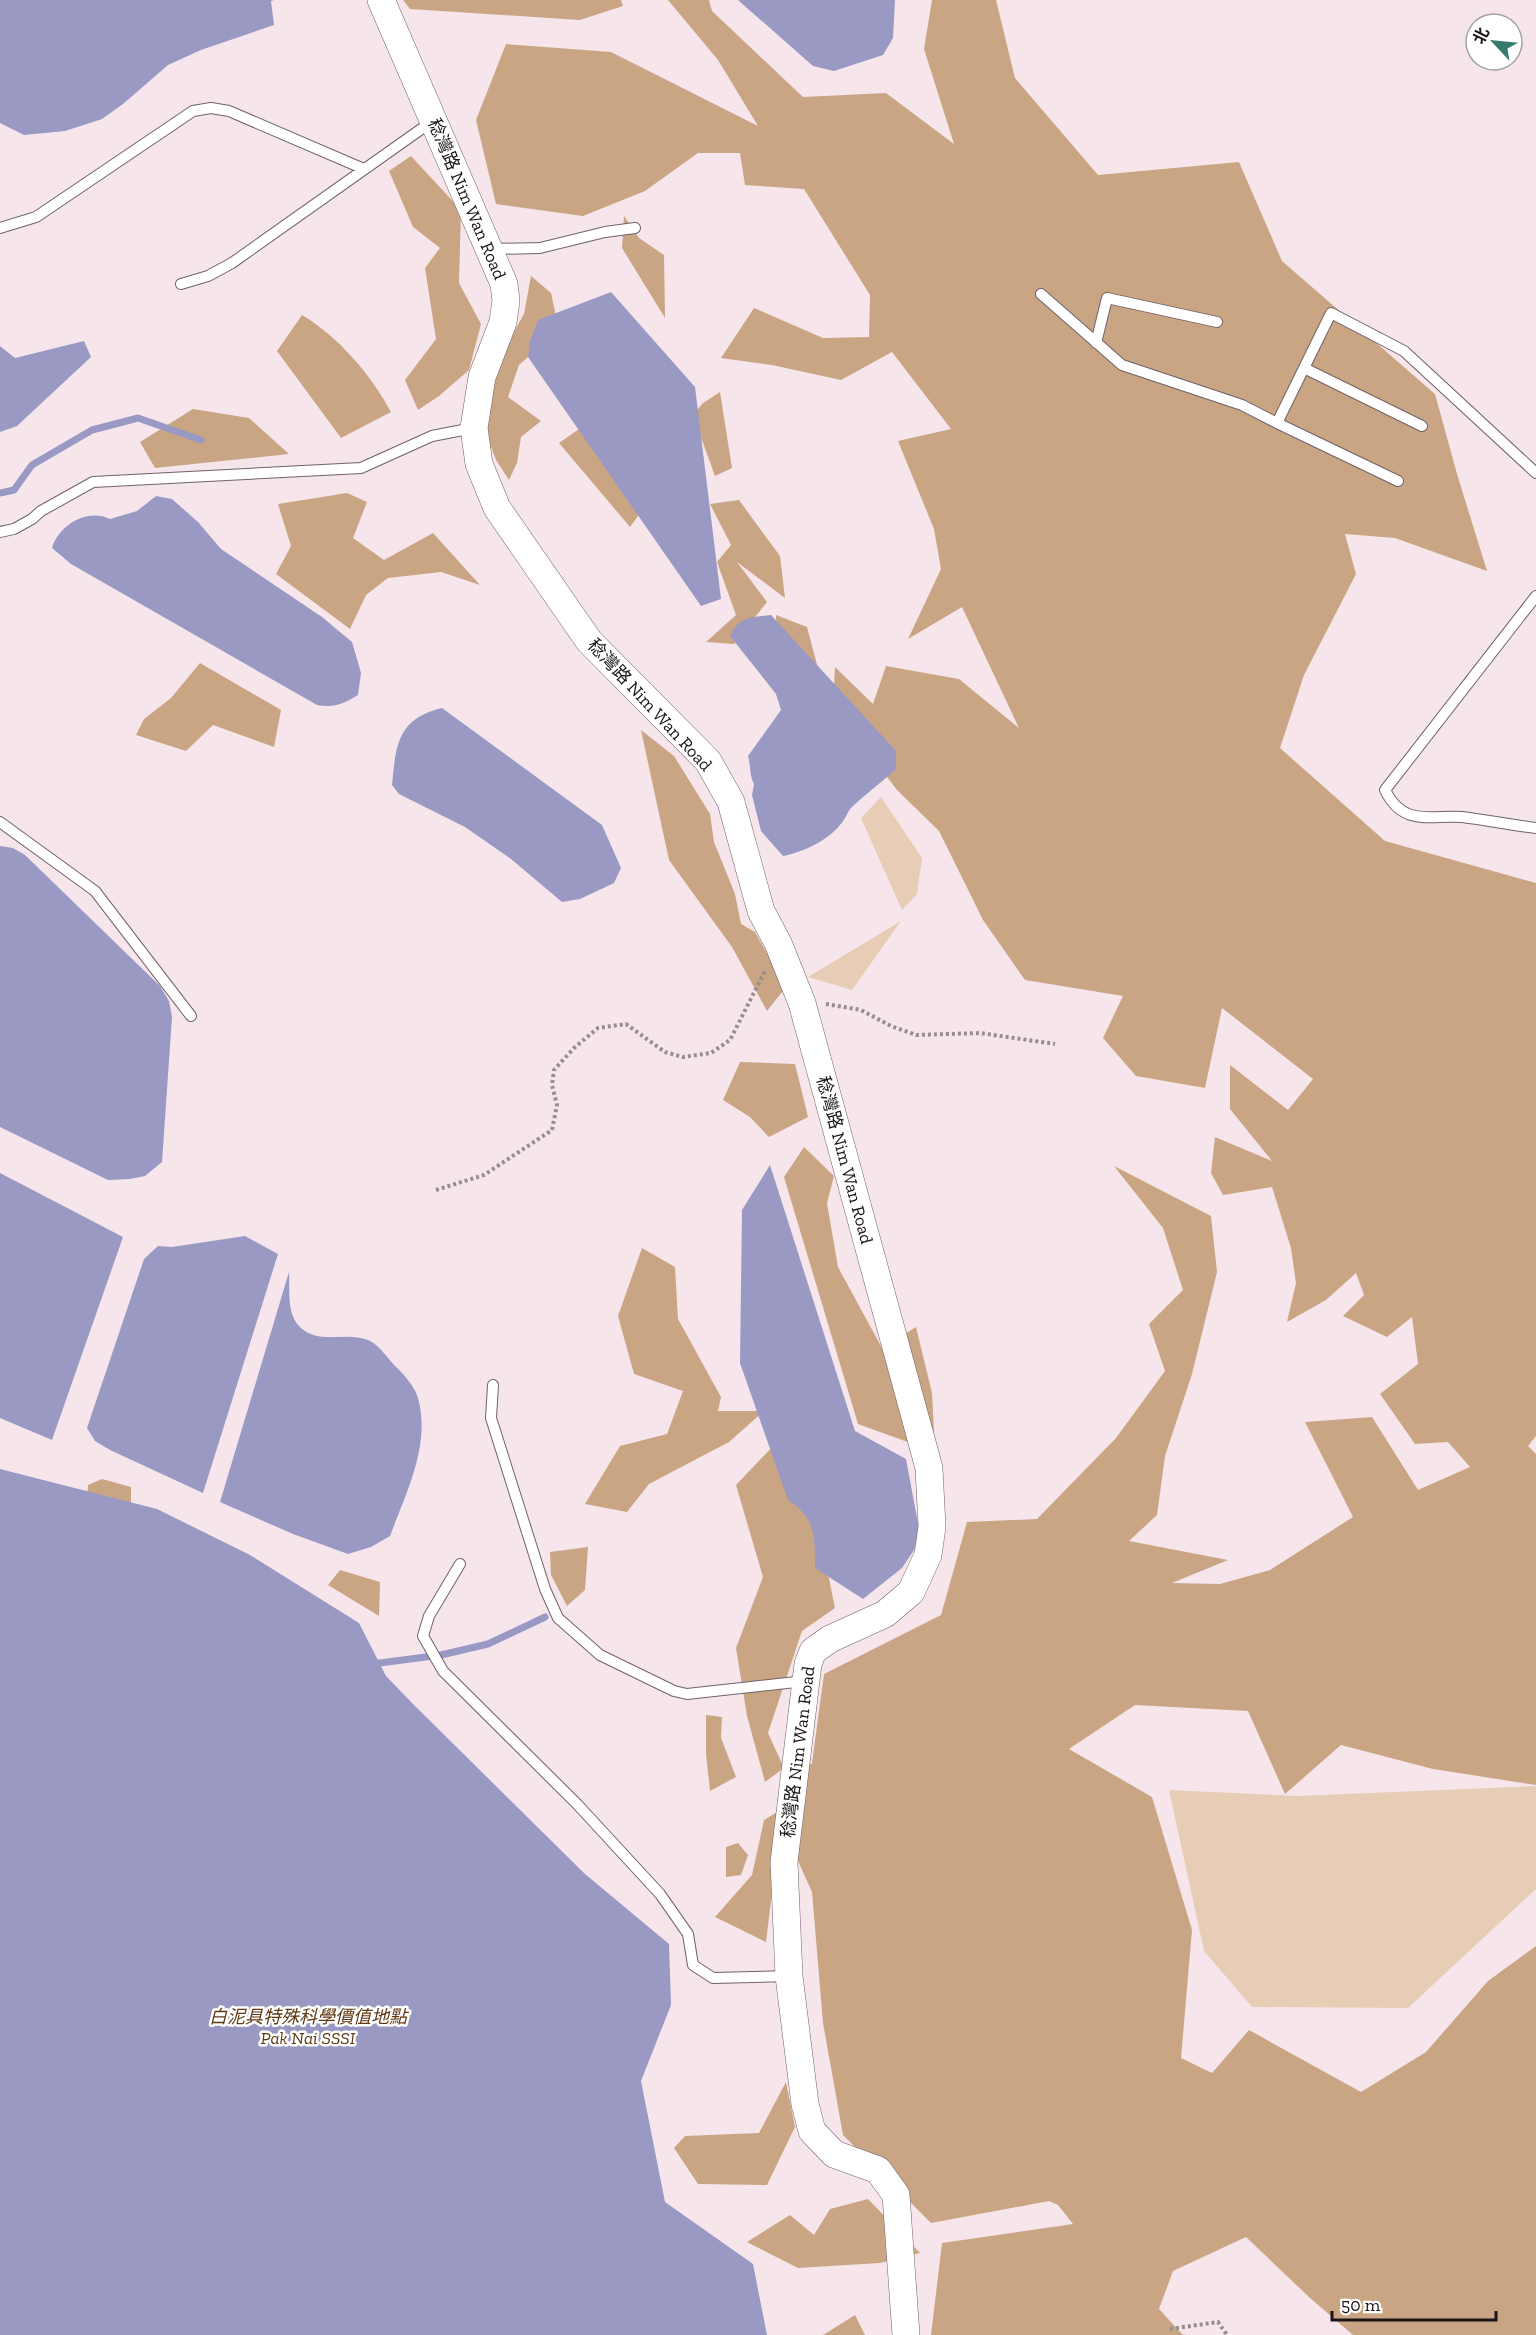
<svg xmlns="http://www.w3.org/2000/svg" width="1536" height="2335" viewBox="0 0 1536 2335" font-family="'Zilla Slab','Noto Sans SC',serif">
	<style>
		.green { fill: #e7cdb6 }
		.forest { fill: #caa584 }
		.water { fill: #9999c4 }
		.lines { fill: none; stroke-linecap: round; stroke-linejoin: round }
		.stream { stroke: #9999c4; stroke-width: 7 }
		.service-casing { stroke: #706267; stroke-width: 12 }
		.tertiary-casing { stroke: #706267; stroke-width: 28 }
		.path { stroke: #988c90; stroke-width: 4; stroke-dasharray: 3 3; stroke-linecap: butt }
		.service { stroke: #fff; stroke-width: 10 }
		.tertiary { stroke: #fff; stroke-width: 27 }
		.labels { text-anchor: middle; stroke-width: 5; stroke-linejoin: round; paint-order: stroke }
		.street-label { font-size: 18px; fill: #1a1416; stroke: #fff }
		.park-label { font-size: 18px; font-style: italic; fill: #5f3913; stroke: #fff }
	</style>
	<rect width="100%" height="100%" fill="#f6e6ec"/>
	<path class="green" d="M881,797L922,858L917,894L902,910L861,818Z
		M901,921L852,990L808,977Z
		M1536,1786V1889L1408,2008L1252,2007L1204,1951L1169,1790L1298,1796Z"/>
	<path class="forest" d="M403,0H621L623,6L580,20L410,9Z
		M668,0H709L712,11L803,97L886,93L954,144L924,49L932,0H996L1015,78L1098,175L1239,162L1282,261L1435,394L1457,474L1487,571L1395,538L1345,534L1356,574L1304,675L1280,748L1385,841L1536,883V1436L1528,1446L1536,1454V1785L1433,1769L1341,1745L1285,1794L1248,1711L1135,1705L1069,1749L1152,1797L1192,1930L1181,2058L1212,2073L1249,2030L1361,2092L1426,2052L1488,1981L1536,1946V2335H1353L1310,2298L1246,2237L1173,2271L1159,2309L1183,2335H931L942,2243L1073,2224L1058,2205L1049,2201L931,2223L843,2135L823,2023L812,1892L798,1861L788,1780L812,1763L824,1674L941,1615L967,1522L1037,1519L1116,1438L1165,1371L1149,1324L1183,1290L1163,1228L1114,1166L1211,1216L1217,1272L1192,1374L1165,1456L1157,1515L1129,1541L1228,1560L1172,1583L1220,1584L1270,1570L1353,1517L1305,1422L1372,1417L1418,1490L1470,1467L1448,1442L1415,1444L1380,1394L1418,1364L1412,1317L1387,1337L1343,1316L1364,1295L1356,1273L1326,1300L1287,1322L1296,1283L1291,1248L1272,1187L1223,1195L1211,1173L1215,1137L1272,1161L1230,1109V1065L1288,1110L1313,1079L1222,1008L1205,1088L1136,1076L1103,1038L1123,996L1025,980L983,920L939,831L897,790L833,706L835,667L873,704L886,666L959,679L1019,728L962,607L908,639L941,569L934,529L898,441L951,429L892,352L841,380L772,365L721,358L754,308L823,338L869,337L870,295L804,189L745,185L740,153H698L645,191L583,216L496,204L476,120L506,44L611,52L758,126L718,60Z
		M411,156L461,210L459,283L481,324L469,370L439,396L418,410L405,380L436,339L425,268L440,248L413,227L389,171Z
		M624,216L639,238L664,255L665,318L622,248Z
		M531,276L551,293L559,330L519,365L508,397L541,421L521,437L517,463L509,480L496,460L474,402L524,314Z
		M302,315C339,337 371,375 391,412L341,438L277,351Z
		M720,392L732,468L715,476L693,415L703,403Z
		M193,409L249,418L289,454L155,468L140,442Z
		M582,427L641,512L630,527L559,443Z
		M347,493L367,502L353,538L384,560L433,533L480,585L441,572L388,578L366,595L350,629L276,574L291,546L278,504Z
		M739,500L780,556L785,598L737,562L767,602L734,644L706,642L736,615L717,562L731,545L710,504Z
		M776,615L807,627L819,672L777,674Z
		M200,663L281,710L274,747L213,725L186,751L136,735L144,719L171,698Z
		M641,730L674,756L710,814L714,842L735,894L741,924L755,932L786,987L767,1011L732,947L669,860Z
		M740,1062L795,1064L808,1117L769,1137L750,1117L723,1100Z
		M804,1147L834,1176L827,1203L838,1267L882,1348L916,1327L932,1393L935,1452L858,1424L784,1177Z
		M642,1248L675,1267L678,1319L721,1397L718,1411H764L729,1442L649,1484L627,1512L585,1504L620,1446L667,1434L683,1391L634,1374L618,1316Z
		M776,1443L813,1500L835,1608L802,1631L768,1733L784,1768L765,1782L747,1716L736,1648L763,1577L736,1485Z
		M102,1479L131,1487V1514L87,1497L88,1485Z
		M588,1547L585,1590L567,1606L551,1575L550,1552Z
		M340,1570L380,1582L379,1616L328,1585Z
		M706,1715L722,1717L721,1738L736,1777L710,1791L706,1754Z
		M782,1809L766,1942L715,1917L752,1875L764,1820Z
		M738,1843L748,1855L741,1875L726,1877V1847Z
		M786,2082L795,2127L767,2185L698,2184L674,2148L685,2136L759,2133Z
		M868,2199L920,2253L880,2263L798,2268L747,2242L790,2215L814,2235L830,2209Z
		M855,2315L865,2335H823Z"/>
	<path class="water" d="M0,0H274L271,1L274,25L201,50L168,65L123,104L102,119L65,131L24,135L0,123Z
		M738,0H895L893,38L883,55L834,71L813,66Z
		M611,292L695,387L721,599L701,606L528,357L530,341L538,320Z
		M84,341L91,357L17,426L0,432V346L15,358Z
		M156,496L172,499L198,522L221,549L322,617L352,642L361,673L358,695C343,704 335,708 317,705L71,564L52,548C59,525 87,508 110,519L137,511Z
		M771,615L896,751V769C882,782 867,793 853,806C847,811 846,819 840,825C827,841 803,852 783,856L761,831L752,795L754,784C749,774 751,766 748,756L781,710L776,694L730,636C738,617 752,617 771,615Z
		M442,708L602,825L621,868L614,883L580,899L562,902L511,859L465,827L399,794L392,785C396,745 397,719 442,708Z
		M0,846L13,848L25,855L160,986L169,1001L172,1017L162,1162L145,1176L130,1179L108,1180L0,1127Z
		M770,1165L855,1431L906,1459L920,1534L914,1550L902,1568L863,1599L815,1568C815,1537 816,1518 788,1500L740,1363L742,1210Z
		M0,1173L123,1237L52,1440L0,1418Z
		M245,1236L278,1254L203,1493L110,1450L95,1441L87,1428L144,1259L158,1246L172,1247Z
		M289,1272C290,1292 286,1314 301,1328C320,1345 346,1331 368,1340C378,1344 387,1357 394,1365C403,1373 415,1387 418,1398C431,1445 406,1493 390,1536L371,1547L348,1554L293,1534L220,1502Z
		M0,1469L157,1509L250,1555L359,1623L386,1676L414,1705L585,1874L669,1944L671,2005L641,2081L665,2202L753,2264L767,2335H0Z"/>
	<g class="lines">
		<path class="stream" d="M0,493L14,490L32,465L92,430L138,418L201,440
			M372,1664L441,1655L488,1644L545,1617"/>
		<g class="service-casing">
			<path id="service" d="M0,228L36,217L193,111L211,108L229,111L364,169
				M491,249L540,248L605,232L635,228
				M181,284L208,276L232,263L434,120
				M1041,294L1122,365L1242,405L1277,423
				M1096,343L1107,298L1217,322
				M1304,368L1422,426
				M1398,481L1277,423L1331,313L1404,351L1536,473
				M0,532L14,529L32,519L41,511L93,482L361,468L432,436L473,428
				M1536,596L1385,790C1403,827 1430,815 1462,817C1487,820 1511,825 1536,828
				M0,822L95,891L191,1016
				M493,1385L491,1418L545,1589L558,1618L600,1655L674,1691L687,1694L805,1681
				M460,1564L429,1616L423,1636L443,1671L577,1804L660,1894L688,1934L693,1965L713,1978L789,1976"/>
		</g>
		<g class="tertiary-casing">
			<path id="tertiary" d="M381,0L504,284L506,301L503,322L482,377L474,428L479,464L497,508L589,641L708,761L731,802L761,911L778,943L802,1003L929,1468L932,1527L928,1555L911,1592L885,1614L830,1639L813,1651L808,1664L784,1862L789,1976L805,2104L812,2131L834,2154L878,2170L896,2195L906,2335"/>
		</g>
		<path class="path" d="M826,1004L861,1010L891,1026L916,1035L980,1033L1055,1044
			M436,1190L484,1175L552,1130L557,1105L552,1085L554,1070L574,1048L598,1028L626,1024L665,1052L683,1057L711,1053L730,1040L765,971
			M1170,2329L1218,2322L1227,2335"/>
		<use href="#service" class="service"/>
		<use href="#tertiary" class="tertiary"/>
	</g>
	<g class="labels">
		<g class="street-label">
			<text transform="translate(467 199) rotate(67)" y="6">稔灣路 Nim Wan Road</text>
			<text transform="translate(650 705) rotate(47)" y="6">稔灣路 Nim Wan Road</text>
			<text transform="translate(845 1160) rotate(75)" y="6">稔灣路 Nim Wan Road</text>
			<text transform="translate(798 1752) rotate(-83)" y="6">稔灣路 Nim Wan Road</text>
		</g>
		<g class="park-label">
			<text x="308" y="2023">白泥具特殊科學價值地點<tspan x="308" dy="21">Pak Nai SSSI</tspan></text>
		</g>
	</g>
	<g transform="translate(1494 42) rotate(296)"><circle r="28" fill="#ffffff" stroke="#a3a1a2" stroke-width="1.5"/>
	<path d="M0-4.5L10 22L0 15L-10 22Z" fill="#377b70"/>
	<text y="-9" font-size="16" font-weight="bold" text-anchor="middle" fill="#1a1416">北</text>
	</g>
	<path d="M1332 2311v9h164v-9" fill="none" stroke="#1a1416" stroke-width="3"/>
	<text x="1341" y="2311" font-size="18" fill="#1a1416" stroke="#ffffff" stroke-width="4.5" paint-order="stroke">50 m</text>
</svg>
